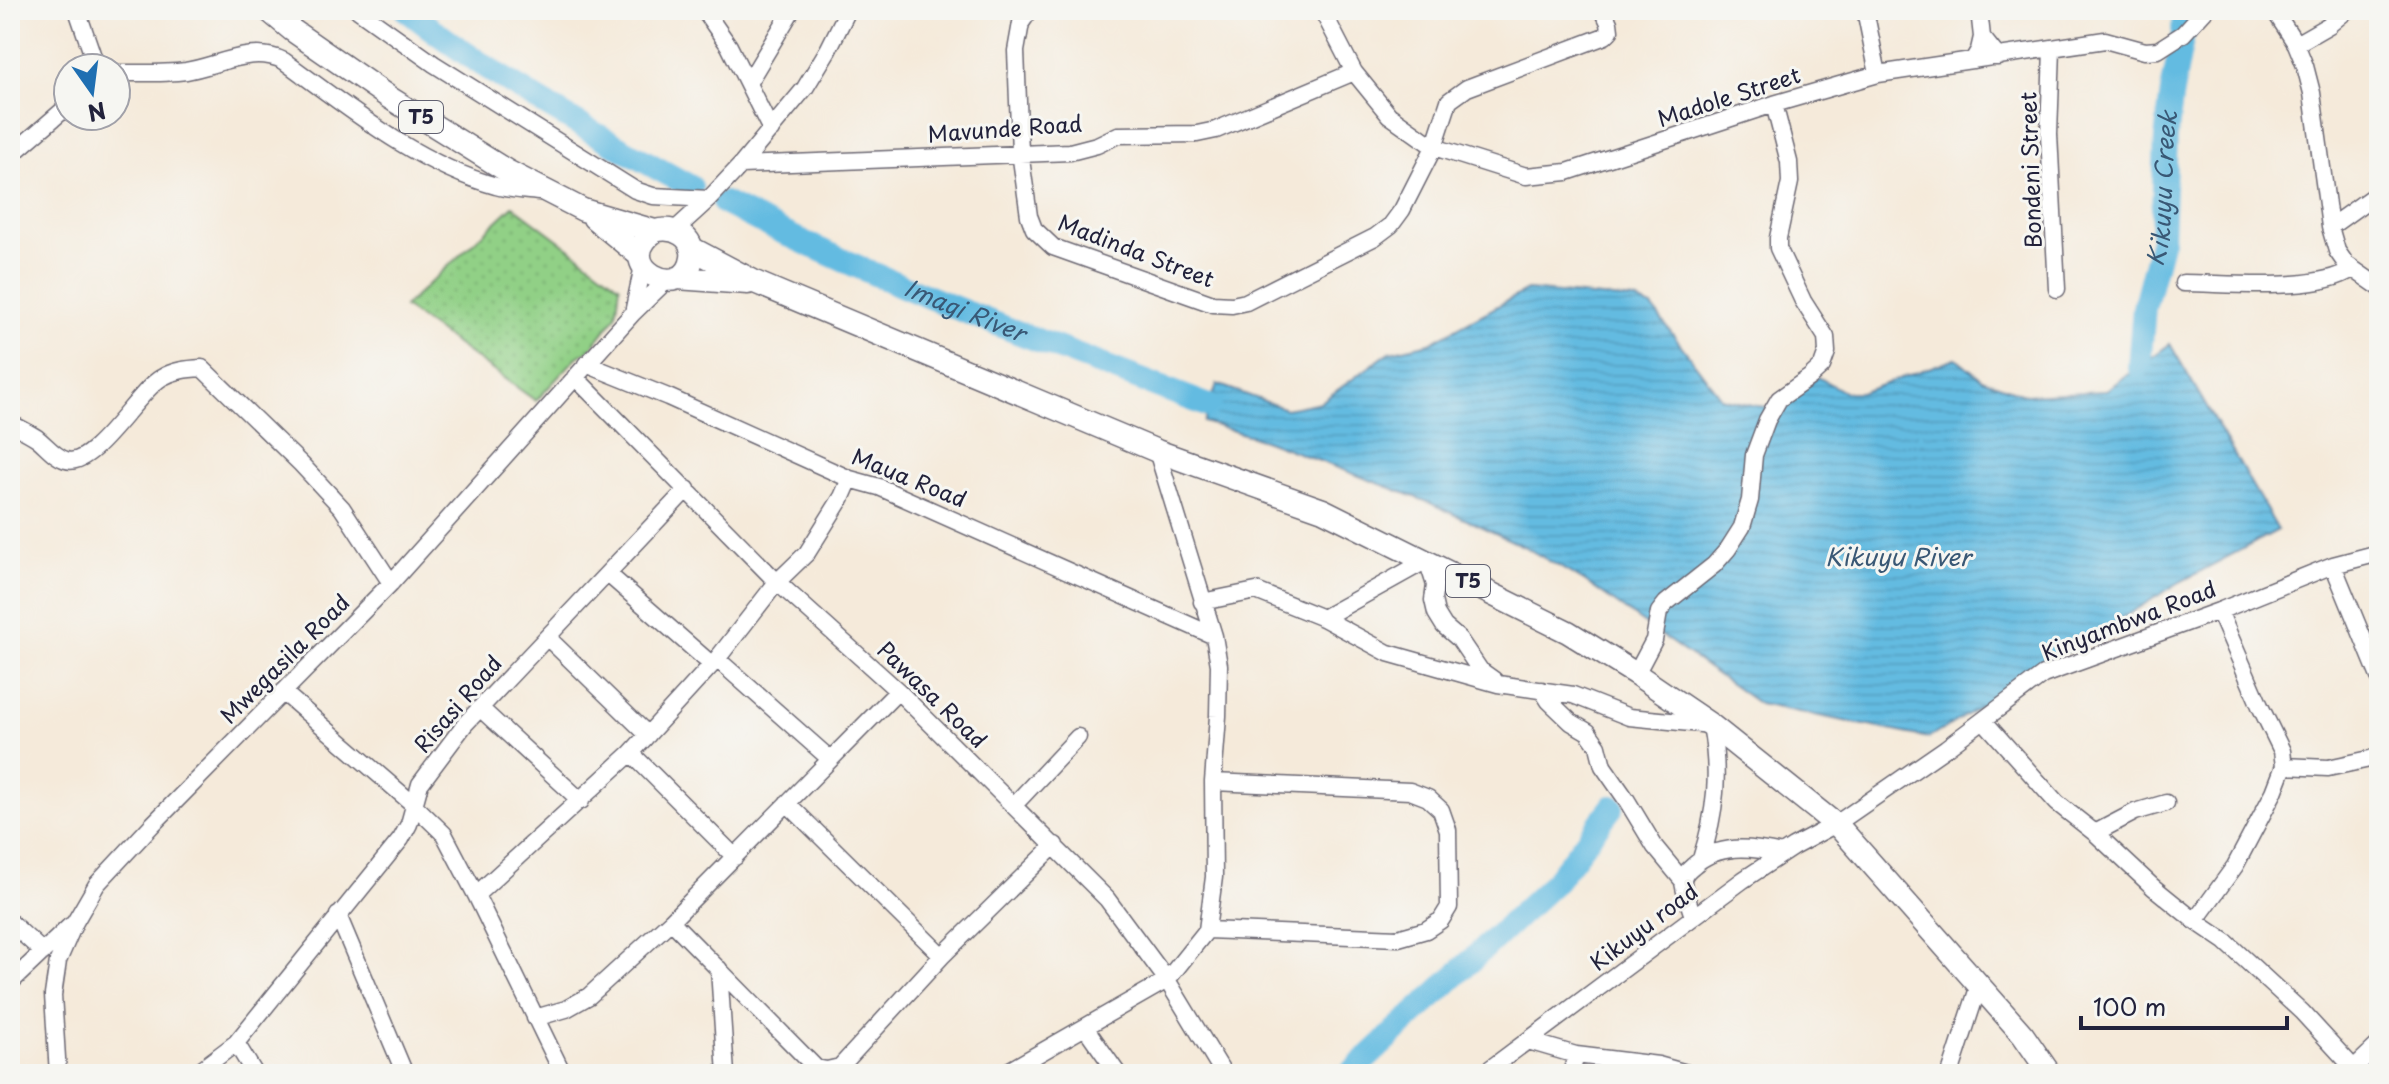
<svg xmlns="http://www.w3.org/2000/svg" width="2389" height="1084" viewBox="0 0 2389 1084" font-family="'Playpen Sans',sans-serif">
	<style>
		.garden { fill: url(#garden-dots); stroke: #5a7960; stroke-width: 2 }
		.water { fill: url(#water-rules); stroke: #436e8e; stroke-width: 2 }
		.lines { fill: none; stroke-linecap: round; stroke-linejoin: round }
		.river { stroke: #64bbe1; stroke-width: 24 }
		.minor-casing { stroke: #6c6873; stroke-width: 19 }
		.highway-casing { stroke: #6c6873; stroke-width: 25 }
		.minor { stroke: #fff; stroke-width: 16 }
		.highway { stroke: #fff; stroke-width: 22 }
		.labels { text-anchor: middle; stroke-width: 6; stroke-linejoin: round; paint-order: stroke }
		.shield { fill: #f6f6f2; stroke: #626272; stroke-width: 2 }
		.shield-label { font-size: 20px; font-weight: bold; fill: #22223b }
		.street-label { font-size: 22px; fill: #22223b; stroke: #f6f6f2 }
		.water-label { font-size: 24px; font-style: italic; fill: #395875; stroke: #f6f6f2 }
	</style>
	<defs>
		<pattern id="garden-dots" width="8" height="8" patternUnits="userSpaceOnUse" patternTransform="scale(2)"><rect width="8" height="8" fill="#91d086"/><path d="M2 2h.1M6 6h.1" fill="none" stroke="#7db275" stroke-width="1.8" stroke-linecap="round"/></pattern>
		<pattern id="water-rules" width="6" height="5" patternUnits="userSpaceOnUse" patternTransform="scale(2)"><rect width="6" height="5" fill="#64bbe1"/><path d="M0 2.5h6" fill="none" stroke="#56a0c2"/></pattern>
	</defs>
	<rect width="100%" height="100%" fill="#f6f6f2"/>
	<filter id="ink" filterUnits="userSpaceOnUse"><feTurbulence type="fractalNoise" baseFrequency=".0125" numOctaves="2"/><feDisplacementMap in="SourceGraphic" scale="16" xChannelSelector="R" yChannelSelector="G"/><feConvolveMatrix kernelMatrix="1 2 1 2 8 2 1 2 1" color-interpolation-filters="sRGB"/></filter>
	<filter id="wash" filterUnits="userSpaceOnUse"><feTurbulence type="fractalNoise" baseFrequency=".006" numOctaves="4" result="noise"/><feDisplacementMap in="SourceGraphic" scale="32" xChannelSelector="R" yChannelSelector="G"/><feGaussianBlur stdDeviation="1.8" result="paint"/><feColorMatrix in="noise" values="0 0 0 0 0 0 0 0 0 0 0 0 0 0 0 0 0 1.4 0 .05"/><feComposite in="paint" operator="in"/></filter>
	<g filter="url(#wash)">
		<rect width="100%" height="100%" fill="#f5eada"/>
		<path class="garden" d="M513,206L620,286L616,316L589,351L577,357L536,401L404,307Z"/>
		<path class="water" d="M1527,290L1634,300L1652,307L1721,398L1757,406L1778,408L1818,377L1844,392H1863L1956,358L1982,379L2026,395L2105,391L2170,344L2278,530L2180,582L1929,738L1759,704L1584,581L1523,546L1428,502L1264,440L1204,422L1217,384L1286,409L1321,402L1390,352L1430,343Z"/>
		<g class="lines">
			<g class="river">
				<path d="M407,10C495,80 593,133 691,187"/>
				<path id="s1" d="M724,203C880,284 1046,343 1209,406"/>
				<path id="s2" d="M2139,366L2144,308L2162,239L2166,138L2172,92L2183,34L2184,10"/>
				<path d="M1350,1074L1555,882L1612,807"/>
			</g>
		</g>
	</g>
	<g filter="url(#ink)">
		<g class="lines">
			<g class="minor-casing">
				<path id="minor" d="M77,10L97,68
					M358,10L434,64L635,190L653,196L709,199
					M704,10L729,46L771,130
					M1030,10L1021,23L1016,51L1020,152L1029,216L1034,229L1053,247L1213,304L1232,305L1246,302L1375,237L1391,225L1402,210L1434,147L1449,101L1467,88L1605,36L1610,31L1609,23L1603,10
					M1322,10L1354,72L1389,115L1434,147L1526,176L1567,172L1774,104L1878,74L2105,40L2145,51L2158,50L2183,34L2205,10
					M1865,10L1878,74
					M1979,10L1982,37
					M2274,10L2296,44L2305,66L2312,93L2330,227L2337,251L2346,264L2379,287
					M2296,44L2329,25L2347,10
					M2052,49L2049,134L2057,289
					M1973,60L1979,50L1982,37L1998,57
					M116,73C139,73 163,74 186,71C218,66 252,45 284,61C350,109 417,164 496,186C509,190 525,190 539,192
					M748,83L792,10
					M10,156L68,106
					M741,165L1070,152L1097,145L1118,135L1197,134L1216,130L1354,72
					M2330,227L2379,192
					M675,230L709,199L741,165L805,88L828,50L848,10
					M2183,283C2227,283 2316,293 2352,269
					M633,313L643,266
					M586,364L668,397L850,479L879,487L1214,636
					M575,377L777,582L898,691L1107,899L1167,980L1224,1074
					M10,423C19,428 28,432 37,438C46,445 55,457 66,460C93,469 137,392 161,378C174,370 187,369 202,368L301,464L342,508L391,583
					M2333,565L2379,677
					M608,574L711,664
					M1202,602L1256,591L1323,618L1388,653L1498,684L1573,695L1629,717L1711,725C1720,774 1716,812 1701,859
					M1323,618L1427,560L1435,585L1433,600L1436,613L1444,626L1459,639L1480,670L1494,680
					M547,637L648,735
					M717,659L830,759
					M1636,674L1654,640L1659,612L1666,603L1714,565L1728,549L1742,527L1750,500L1754,455L1767,420L1779,399L1810,377L1822,366L1827,352L1826,337L1803,301L1778,248V238L1790,182L1789,162L1774,104
					M1542,690L1549,701L1571,722L1588,732L1598,746L1603,766L1626,799L1655,847L1683,881
					M283,692L413,804L444,834L476,895L563,1074
					M480,708L581,801
					M1983,720L2057,803L2095,833L2153,887L2195,921L2226,942L2302,1012L2359,1074
					M631,753L735,857
					M2284,766L2328,768L2379,757
					M787,803L942,956
					M1014,805L1078,737
					M2095,833L2135,812L2166,803
					M476,895L631,753L717,659L777,582L807,553L842,497L850,479
					M338,915L405,1074
					M1693,917C1691,908 1683,890 1683,881C1683,875 1688,870 1693,866C1718,843 1751,847 1782,854
					M671,921L816,1068L827,1070L840,1067L942,956L1055,845
					M2195,921L2235,866L2274,792L2284,766L2282,751L2260,706L2219,611
					M10,922L43,952
					M1207,930L1398,938L1426,930L1441,920L1449,907L1448,830L1441,810L1428,798L1410,791L1213,782
					M719,969L726,1074
					M10,983L70,926
					M535,1018L566,1009L589,996L671,921L898,691
					M1085,1027L1118,1074
					M1528,1041L1576,1055L1658,1065L1690,1074
					M236,1043L255,1074
					M2354,1068L2379,1044
					M58,1074L53,995L58,961L75,922L97,884L152,825L391,583L633,313L667,280
					M195,1074L236,1043L401,839L409,824L420,784L465,724L687,489
					M1003,1074L1167,980L1207,930L1214,877L1213,782L1218,716L1219,665L1214,636L1157,451
					M1483,1074L1743,880L1793,847L1836,824L1946,748L2043,675L2219,611L2333,565L2379,553
					M1571,1074L1576,1055
					M1950,1074L1979,985"/>
			</g>
			<g class="highway-casing">
				<path id="highway" d="M268,10L292,30L390,98L507,171L583,210L655,231C673,226 695,236 692,258C685,305 608,266 655,231
					M594,218L640,256
					M691,248L757,283L1157,451L1323,510L1568,632L1636,674L1711,725L1840,828L2023,1035L2050,1074
					M677,278L748,283"/>
			</g>
			<use href="#minor" class="minor"/>
			<use href="#highway" class="highway"/>
		</g>
	</g>
	<g class="labels">
		<g class="shield">
			<rect x="399" y="101" width="44" height="32" rx="6"/>
			<rect x="1446" y="565" width="44" height="32" rx="6"/>
		</g>
		<g class="shield-label">
			<text x="421" y="124">T5</text>
			<text x="1468" y="588">T5</text>
		</g>
		<g class="street-label">
			<text transform="translate(1729 97) rotate(-18)" y="8">Madole Street</text>
			<text transform="translate(1005 129) rotate(-4)" y="8">Mavunde Road</text>
			<text transform="translate(2031 170) rotate(-92)" y="8">Bondeni Street</text>
			<text transform="translate(1136 251) rotate(21)" y="8">Madinda Street</text>
			<text transform="translate(909 478) rotate(22)" y="8">Maua Road</text>
			<text transform="translate(2129 621) rotate(-21)" y="8">Kinyambwa Road</text>
			<text transform="translate(285 659) rotate(-45)" y="8">Mwegasila Road</text>
			<text transform="translate(932 695) rotate(44)" y="8">Pawasa Road</text>
			<text transform="translate(458 704) rotate(-49)" y="8">Risasi Road</text>
			<text transform="translate(1644 927) rotate(-37)" y="8">Kikuyu road</text>
		</g>
		<g class="water-label">
			<text dy="8" stroke="none"><textPath href="#s2" startOffset="180">Kikuyu Creek</textPath></text>
			<text dy="8" stroke="none"><textPath href="#s1" startOffset="264">Imagi River</textPath></text>
			<text x="1898" y="566">Kikuyu River</text>
		</g>
	</g>
	<rect width="2389" height="1084" fill="none" stroke="#f6f6f2" stroke-width="40"/>
	<g transform="translate(92 92) rotate(166)"><circle r="38" fill="#f6f6f2" stroke="#a1a1a9" stroke-width="2"/>
	<path d="M0-6L14 30L0 20L-14 30Z" fill="#1f6fb2"/>
	<text y="-12" font-size="22" font-weight="bold" text-anchor="middle" fill="#22223b">N</text>
	</g>
	<path d="M2081 1016v12h206v-12" fill="none" stroke="#22223b" stroke-width="4"/>
	<text x="2093" y="1016" font-size="24" fill="#22223b" stroke="#f6f6f2" stroke-width="6" paint-order="stroke">100 m</text>
</svg>
